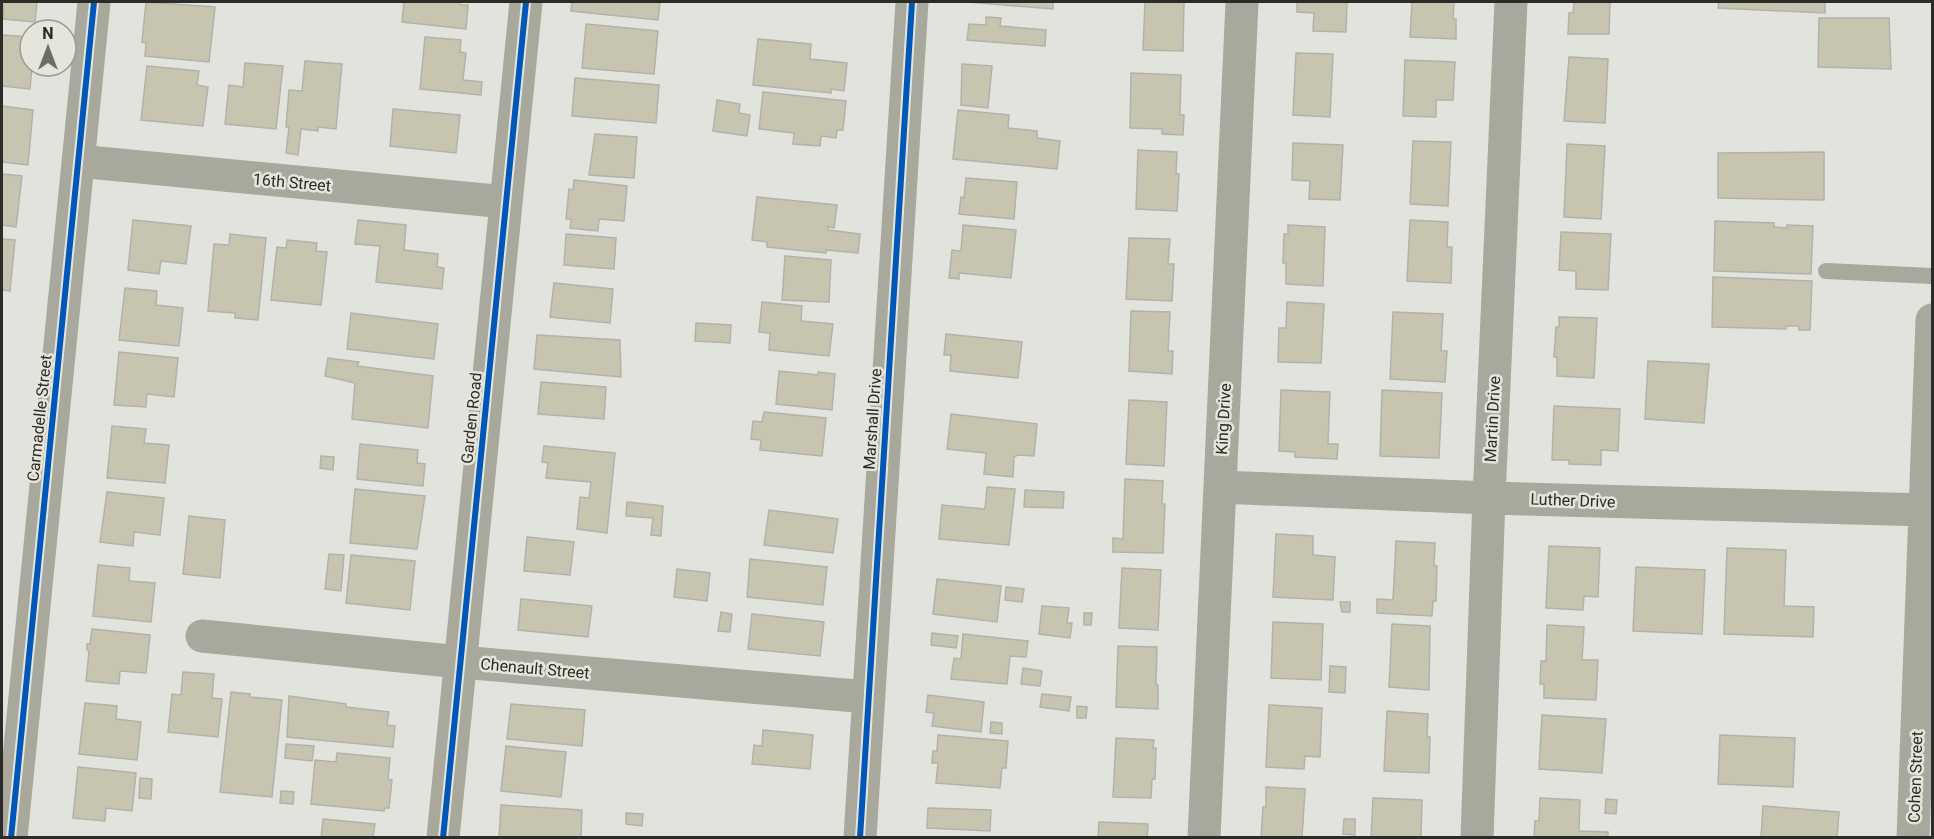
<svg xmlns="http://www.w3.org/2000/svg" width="1934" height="839" viewBox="0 0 1934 839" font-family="Roboto,sans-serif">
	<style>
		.building { fill: #c7c5b0; stroke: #b2b2ad; stroke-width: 1.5 }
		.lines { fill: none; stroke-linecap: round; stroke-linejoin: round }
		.lane { stroke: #a9a89c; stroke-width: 16 }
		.street { stroke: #a9a89c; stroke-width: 33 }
		.cycleway-casing { stroke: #e5e5db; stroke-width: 10 }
		.cycleway { stroke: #0057b8; stroke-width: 6 }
		.labels { text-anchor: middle; stroke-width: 5; stroke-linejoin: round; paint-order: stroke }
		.street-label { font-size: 16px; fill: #2b2b27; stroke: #e5e5db }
	</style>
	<rect width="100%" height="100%" fill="#e3e3dd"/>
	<path class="building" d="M2,2H37L35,22L3,19L4,6H2Z
		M146,2L215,7L209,62L145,56L146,43L142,42Z
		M404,2H460V5H468L466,29L402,22Z
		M572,2H660L658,20L571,11Z
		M967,2H1053V9Z
		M1145,2H1184L1183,51L1143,50Z
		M1297,2H1347L1346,32L1313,31L1314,13L1297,12Z
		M1412,2H1454L1453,19H1456V39L1410,37Z
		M1574,2H1610L1609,34H1568L1569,13H1573Z
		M1719,2H1825V13L1718,8Z
		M986,17L1001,18L1000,26L1046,30L1045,46L967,40L969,24L986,25Z
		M1819,18H1889L1891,69L1818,67Z
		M586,24L658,31L654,74L582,68Z
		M2,35L30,37V66H32L30,89L2,86Z
		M425,37L461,40L460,52L466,53L463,80L482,82L481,95L420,89Z
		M758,39L811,44L810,59L847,63L844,91L831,89V93L753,85Z
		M1296,53L1333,54L1330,117L1293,115Z
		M1569,57L1608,59L1605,123L1564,121Z
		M1405,60L1455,62L1453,100H1436V117L1403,116Z
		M305,61L342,64L336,129L318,127V131L301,129L298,155L286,153L289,127H286L289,90L302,91Z
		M245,63L283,66L276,129L225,124L229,85L243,87Z
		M962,64L992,66L988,108L961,105Z
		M147,66L199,71L197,85L208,87L203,126L141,120Z
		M1131,73L1181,75L1180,115H1184L1183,135L1162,134V129L1130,128Z
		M575,78L659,85L656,123L572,116Z
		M763,92L846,101L843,130H837L836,138L821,136L820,146L793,144L794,133L759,129Z
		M717,100L740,104L739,113L750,115L747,136L713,131Z
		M2,106L33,110L28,165L2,162Z
		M393,109L460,115L456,153L390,146Z
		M958,110L1009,115L1008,128L1037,131V138L1060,141L1057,169L953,159Z
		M595,134L637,137L634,178L589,175Z
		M1413,141L1451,142L1448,206L1410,204Z
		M1293,143L1343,145L1340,200L1309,199L1310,181L1292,180Z
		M1567,144L1605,146L1601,219L1564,217Z
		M1138,150L1177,152L1176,174H1179L1177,211L1136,209Z
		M1824,152V200L1718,198V153Z
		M2,174L22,176L16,227L2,225Z
		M966,178L1017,182L1014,219L959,214L961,197L964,198Z
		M574,180L627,186L624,221L599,219L598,231L570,228L571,219H566L569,189L573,190Z
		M757,197L837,205L834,228L828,227V230L860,234L858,253L826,250V253L767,247V242L752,240Z
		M133,220L191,226L186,264L161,261L159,274L128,270Z
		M358,220L406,225L404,250L438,254L437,267L444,268L442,289L376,282L380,246L355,244Z
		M1410,220L1448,222L1447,247H1452L1451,283L1407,281Z
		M1715,221L1774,223V227L1787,228V225L1813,226L1811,274L1714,271Z
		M963,225L1016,230L1011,278L959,273V279L949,278L952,250L961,251Z
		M1288,225L1325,227L1323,286L1286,284V263H1283L1284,234H1288Z
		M1561,232L1611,234L1608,290L1576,289V271L1559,270Z
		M230,234L266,238L258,320L235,318V313L208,311L214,244L229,245Z
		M566,234L616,238L614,269L564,265Z
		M1129,238L1170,239L1168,264H1174L1172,301L1126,299Z
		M2,239L15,240L10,291L2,290Z
		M287,240L317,243L316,251L327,252L321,305L271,300L277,247L286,248Z
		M785,256L831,260L829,302L782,300Z
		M1713,277L1812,281L1810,330H1799V326H1786V329L1712,327Z
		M554,283L613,289L610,323L550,317Z
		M125,288L157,291L156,305L183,308L179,346L119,340Z
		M762,302L802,306L801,321L833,324L829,356L769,350L770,333L759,332Z
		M1287,302L1324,304L1321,363L1278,362L1279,328H1286Z
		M1131,311L1170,312L1168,351H1173L1172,374L1129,371Z
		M1393,312L1443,314L1441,351H1447L1445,382L1390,379Z
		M351,313L438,324L434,359L347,349Z
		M1559,317L1597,318L1594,378L1557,376V357H1554L1556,327H1559Z
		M696,323L731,325L730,343L695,341Z
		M946,334L1022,342L1018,378L950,371L951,355H944Z
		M537,335L620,340L621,377L534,369Z
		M119,352L178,358L174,397L147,394L146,407L114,405Z
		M328,358L359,362L357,366L433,376L428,428L352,419L355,383L325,376Z
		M1648,361L1709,364L1704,423L1645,419Z
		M779,371L818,375V372L835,374L832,410L776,404Z
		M541,382L606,387L604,419L538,414Z
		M1281,390L1330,392L1328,444H1338L1337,459L1295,457V452L1279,451Z
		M1382,390L1442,393L1439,458L1380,456Z
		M1129,400L1167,402L1164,466L1126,464Z
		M1554,406L1620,409L1618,451L1601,450V465L1569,464V460H1552Z
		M764,412L826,418L822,456L760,450L761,440L751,439L753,421L762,422Z
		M951,414L1037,424L1034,456L1018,455L1014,457L1013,477L984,474L986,453L947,449Z
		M112,426L146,429L144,443L169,445L165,483L107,478Z
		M360,444L418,450L417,463L425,464L423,486L357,479Z
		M544,446L615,453L607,533L577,529L580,497L589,498L591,482L546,478L548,463L542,462Z
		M321,456L334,457L333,470L320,468Z
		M1125,479L1163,481L1162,504H1165L1163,553L1113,552V538L1123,539Z
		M987,487L1015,489L1009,545L939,539L942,505L985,509Z
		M355,489L425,496L417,549L350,543Z
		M1025,490L1064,492L1063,508L1024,507Z
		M107,492L164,498L160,535L134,532L133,546L100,542Z
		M627,502L663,506L661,536L651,535L653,518L626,516Z
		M769,510L838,519L833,553L764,545Z
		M189,516L225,520L220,578L183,574Z
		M1276,534L1313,536V555L1335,557L1333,600L1273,597Z
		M527,537L574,542L570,575L524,571Z
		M1396,541L1435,543L1434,566H1437L1436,601H1433L1432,616L1377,613V599L1393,600Z
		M1549,546L1600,548L1598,597L1584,596L1583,610L1546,608Z
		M1727,548L1786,550L1784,606L1814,607L1813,637L1724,634Z
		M329,554L344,555L341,591L325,589Z
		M351,555L415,561L410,610L346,603Z
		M750,559L827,567L823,605L747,597Z
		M98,565L130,568L129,581L155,583L151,622L93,616Z
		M1636,567L1705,570L1702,634L1633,631Z
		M1122,568L1161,570L1158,630L1119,628Z
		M677,569L710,573L707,601L674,597Z
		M937,579L1001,586L997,622L933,614Z
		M1006,587L1024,589L1022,602L1005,600Z
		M521,599L592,606L588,637L518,630Z
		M1340,602H1350V612H1342Z
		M1042,606L1069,608L1067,623H1072L1070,638L1039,634Z
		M721,612L732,614L730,632L718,631Z
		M1084,613H1092L1091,625H1084Z
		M752,614L824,622L820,656L748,649Z
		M1273,622L1323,624L1321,680L1271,678Z
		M1392,624L1430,626L1429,690L1389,687Z
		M1547,625L1584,627L1582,660H1598L1596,700L1544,698V684H1540L1541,661H1546Z
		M92,629L150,635L146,673L120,671L119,684L86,681L89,651L87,650V644H90Z
		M932,633L958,636L956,648L931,645Z
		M963,634L1028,641L1026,657L1010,656L1007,684L951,679L954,658L961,659Z
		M1118,646L1157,647L1156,685H1158V709L1116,707Z
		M1330,666L1346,667L1345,693L1329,692Z
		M1023,668L1042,671L1040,686L1021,684Z
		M183,672L214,674L212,698L222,699L218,737L168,732L172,694L181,695Z
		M231,692L250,694V697L282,700L272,797L220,792Z
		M1042,694L1071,697L1069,711L1040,707Z
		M928,695L984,702L981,732L932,726L934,713L926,712Z
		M289,696L346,704V707L389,712L387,725L395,726L393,747L287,737Z
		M85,703L117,706L116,719L141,722L137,760L79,754Z
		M511,704L585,710L582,746L507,739Z
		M1269,705L1322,708L1320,757L1305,756L1304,769L1266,767Z
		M1077,706L1087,707L1086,718H1077Z
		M1387,711L1428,714L1427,737H1430L1429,773L1384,771Z
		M1542,715L1606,719L1602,773L1539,769Z
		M991,722L1002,723V734L990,733Z
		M763,730L813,735L810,769L752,764L754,745L762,746Z
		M938,735L1008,741L1006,768H1002L1000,788L936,783L938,763H932L933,751H937Z
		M1720,735L1795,738L1793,787L1718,784Z
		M1116,738L1154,740L1153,748H1156L1155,779H1152L1151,798L1113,797Z
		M286,744L314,746L312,761L285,758Z
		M506,746L566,752L561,797L501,791Z
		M337,753L390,758L388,779L392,780L389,808H385L384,811L311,804L315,760L336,762Z
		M78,767L136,773L132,811L106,808L105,821L73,818Z
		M140,778L152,779L151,799L139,798Z
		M1266,787L1305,789L1302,838H1261L1263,807H1266Z
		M281,791L294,792L293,804L280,803Z
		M1373,798L1422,800L1421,838H1371Z
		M1540,798L1580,800L1579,831L1608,832V838H1534L1535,821H1539Z
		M1606,799L1617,800L1616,814L1605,813Z
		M501,805L582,810L581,838H499Z
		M1763,806L1839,812L1837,838H1761Z
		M928,808L991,810L990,831L927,828Z
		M626,813L643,814L642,826L626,824Z
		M323,819L375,824L373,837L378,838H321Z
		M1344,819H1355V835L1343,834Z
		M1099,822L1148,824L1147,838H1098Z"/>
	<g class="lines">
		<path class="lane" d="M1826,271L1932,276"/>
		<path class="street" d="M78,161L506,202
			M1220,487L1489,498L1926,510
			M202,636L460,662L868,697
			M11,838L94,2
			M443,838L526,2
			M860,838L912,2
			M1204,838L1242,2
			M1477,838L1489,498L1511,2
			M1913,838L1932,320"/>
		<g class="cycleway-casing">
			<path id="cycleway" d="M11,838L94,2
				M443,838L526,2
				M860,838L912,2"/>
		</g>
		<use href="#cycleway" class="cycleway"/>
	</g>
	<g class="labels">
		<g class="street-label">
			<text transform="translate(292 182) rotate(5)" y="6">16th Street</text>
			<text transform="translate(39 418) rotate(-84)" y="6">Carmadelle Street</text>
			<text transform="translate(471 418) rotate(-84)" y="6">Garden Road</text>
			<text transform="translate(872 419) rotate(-86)" y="6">Marshall Drive</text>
			<text transform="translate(1223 419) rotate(-87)" y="6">King Drive</text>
			<text transform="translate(1492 419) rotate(-87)" y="6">Martin Drive</text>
			<text transform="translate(1573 500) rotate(2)" y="6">Luther Drive</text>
			<text transform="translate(535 668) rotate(5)" y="6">Chenault Street</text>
			<text transform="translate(1915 777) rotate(-88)" y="6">Cohen Street</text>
		</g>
	</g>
	<rect width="1934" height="839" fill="none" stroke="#2b2b27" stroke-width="6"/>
	<g transform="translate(48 48)"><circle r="28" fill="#e5e5db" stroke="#9b9b93" stroke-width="1.5"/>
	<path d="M0-4.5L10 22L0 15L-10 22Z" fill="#6b6b67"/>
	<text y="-9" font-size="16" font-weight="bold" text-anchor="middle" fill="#2b2b27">N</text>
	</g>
</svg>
